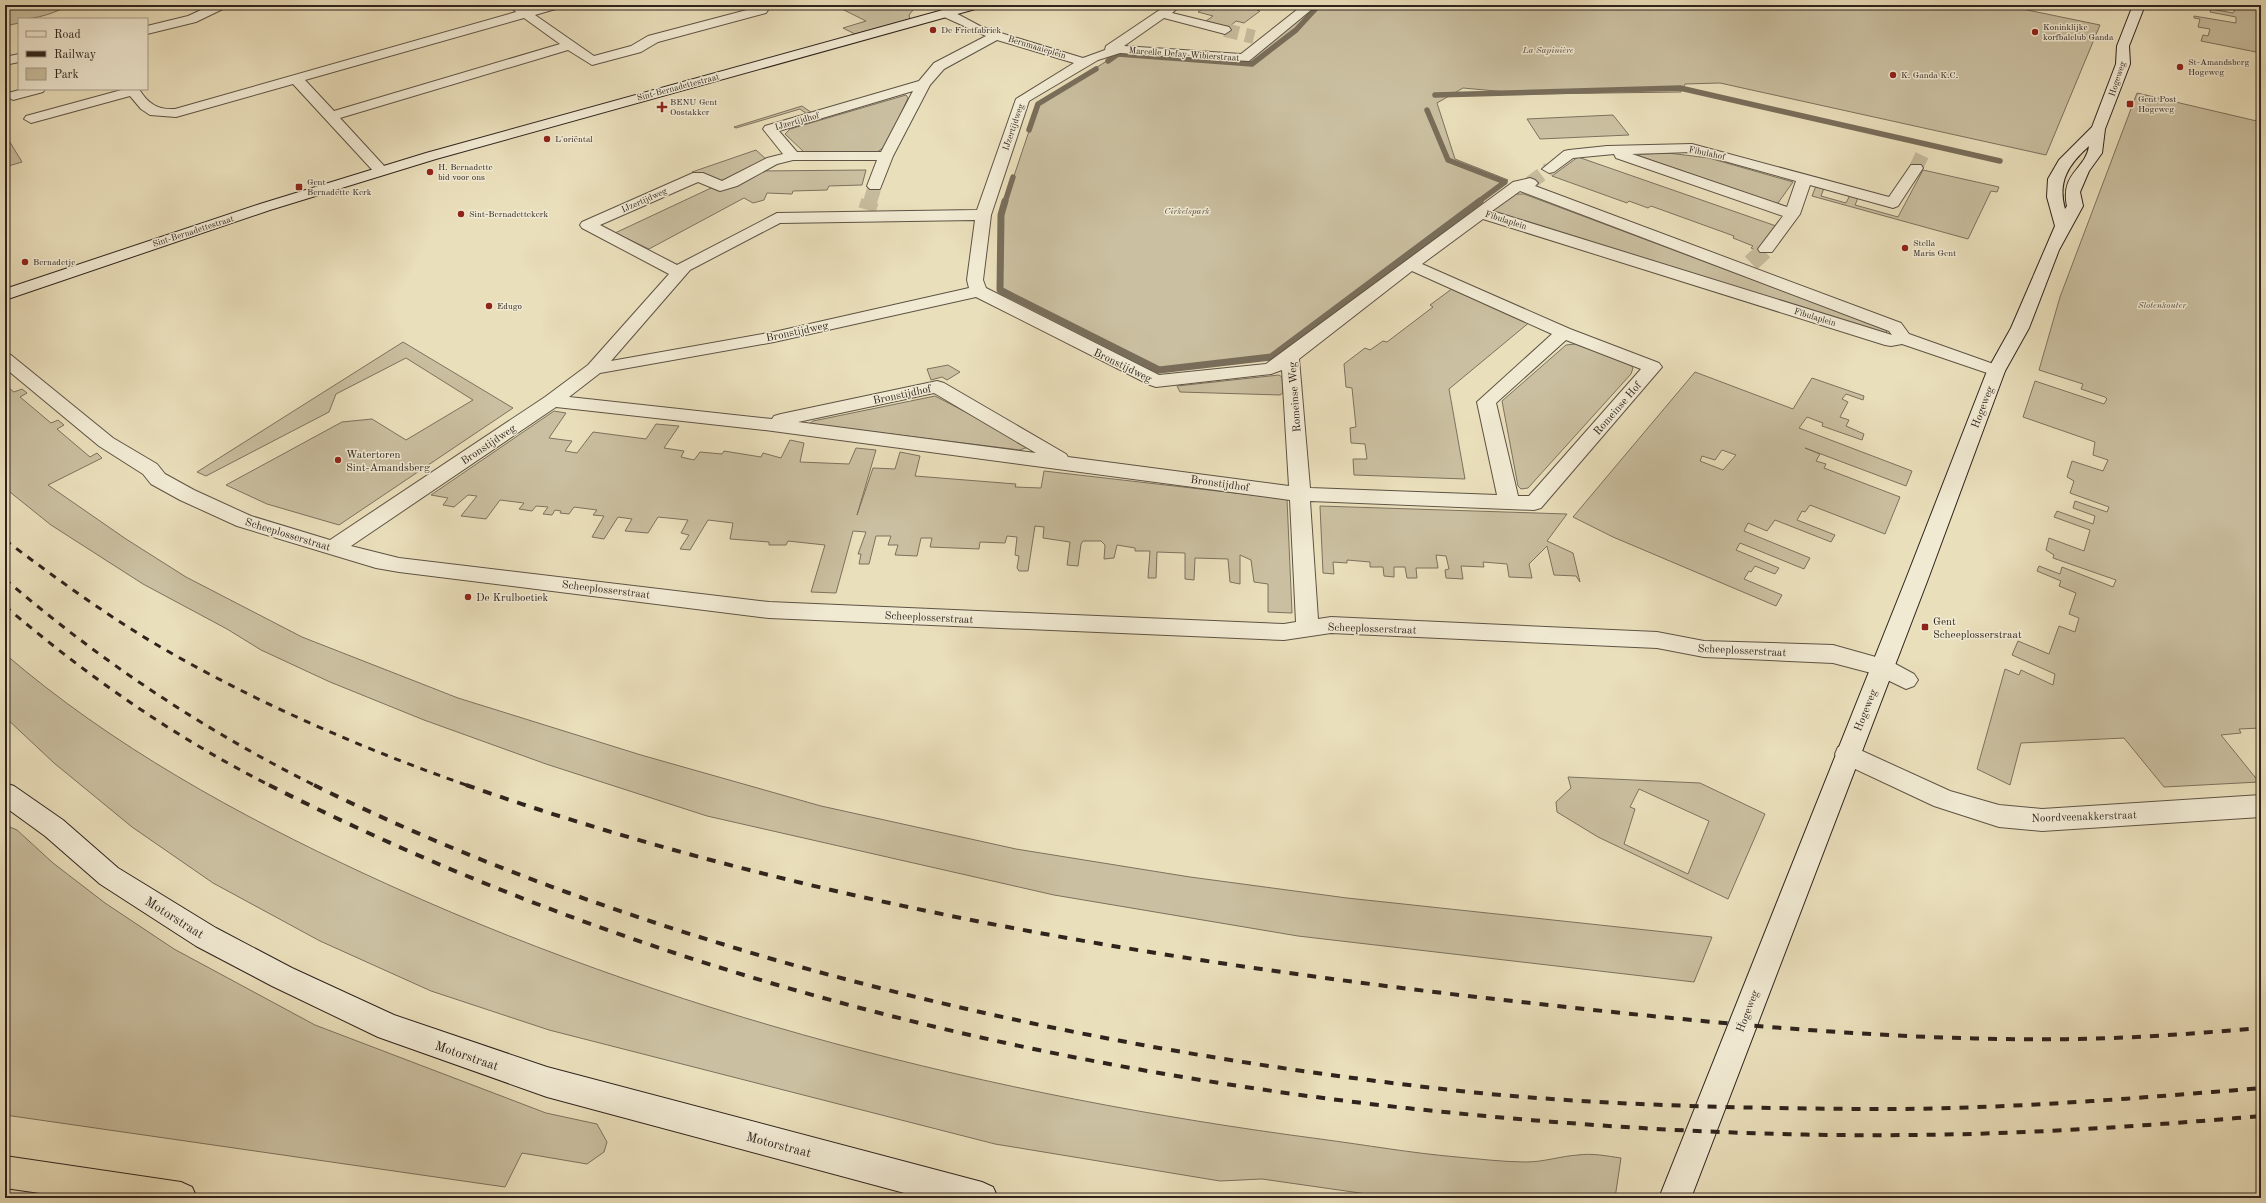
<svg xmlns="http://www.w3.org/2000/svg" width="2266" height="1203" viewBox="0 0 2266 1203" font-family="'Old Standard TT',serif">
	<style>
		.green { fill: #cabfa0; stroke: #7c725e; fill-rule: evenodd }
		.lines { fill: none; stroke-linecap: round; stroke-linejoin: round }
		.stream-far1 { stroke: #796e5b; stroke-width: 5.5 }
		.stream { stroke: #796e5b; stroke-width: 7 }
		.street-tunnel-far1 { stroke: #c5ba9b; stroke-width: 14; stroke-dasharray: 14 7; stroke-linecap: butt }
		.street-tunnel { stroke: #c5ba9b; stroke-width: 18; stroke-dasharray: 18 8; stroke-linecap: butt }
		.street-casing { stroke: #5e5344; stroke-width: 2 }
		.secondary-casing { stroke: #2f241d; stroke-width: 2 }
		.highway-casing { stroke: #2f241d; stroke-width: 2 }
		.street { fill: #f1ead3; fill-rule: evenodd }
		.secondary { fill: #f1ead3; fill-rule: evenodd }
		.highway { fill: #eadfbb; fill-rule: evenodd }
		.rail-far1 { stroke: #2f241d; stroke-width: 3; stroke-dasharray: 7 7; stroke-linecap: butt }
		.rail { stroke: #2f241d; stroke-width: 4; stroke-dasharray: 9 9; stroke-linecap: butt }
		.poi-dot { fill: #8f2418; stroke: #f1ead3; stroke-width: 1.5 }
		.labels { text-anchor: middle; stroke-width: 3; stroke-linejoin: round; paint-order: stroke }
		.far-poi-label { font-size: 9px; fill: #2f241d; stroke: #f1ead3; text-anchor: start }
		.far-street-label { font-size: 9px; fill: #2f241d; stroke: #f1ead3 }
		.far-park-label { font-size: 9px; font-style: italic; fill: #564b3e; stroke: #f1ead3 }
		.street-label { font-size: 11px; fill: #2f241d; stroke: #f1ead3 }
		.poi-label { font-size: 11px; fill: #2f241d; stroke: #f1ead3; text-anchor: start }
		.near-street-label { font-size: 13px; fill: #2f241d; stroke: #f1ead3 }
	</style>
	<rect width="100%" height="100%" fill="#eadfbb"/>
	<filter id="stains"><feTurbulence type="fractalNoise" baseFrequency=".005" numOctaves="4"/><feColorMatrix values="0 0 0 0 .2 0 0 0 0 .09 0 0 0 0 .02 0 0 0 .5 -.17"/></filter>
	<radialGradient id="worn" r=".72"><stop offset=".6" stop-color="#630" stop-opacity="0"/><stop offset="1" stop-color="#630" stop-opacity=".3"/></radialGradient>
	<path class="green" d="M5,5H71C53,13 39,19 19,19V23L5,26Z
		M834,5H917L909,15L910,19L855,34L843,28L866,21Z
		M1208,5H1264L1257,10L1260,11L1244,23L1236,21L1229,27L1206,21L1213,16L1198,12Z
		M1313,5H2003L2100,25L2046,155L1720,83L1685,84L1681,92L1529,94L1463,88L1437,103L1455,159L1508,180L1271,357L1159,370L1000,290L1001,215L1038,104L1118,54L1248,61Z
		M2223,5H2261V53L2201,41L2203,35L2208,36L2210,29L2198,27L2200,19L2194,18V16L2236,23V17L2210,12L2211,9L2233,13L2235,10Z
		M2137,93L2261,122V728L2239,729L2241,733L2221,735L2259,782L2164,787L2124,738L2021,743L2010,785L1977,769L2005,669L2019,675L2021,670L2053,685L2055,674L2012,655L2018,641L2049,654L2059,626L2075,632L2079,618L2069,614L2076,593L2059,586L2061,581L2037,571L2039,566L2060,574L2062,567L2113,587L2116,580L2053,558L2054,555L2046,550L2049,538L2084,551L2090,530L2054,517L2057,511L2093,524L2095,516L2073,508L2075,501L2107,512L2109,507L2070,493L2074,481L2067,477L2072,461L2103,471L2108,460L2093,455L2095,442L2023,417L2035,381L2104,404L2107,399L2105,397L2081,389L2083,384L2039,370L2060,297Z
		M906,95L908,98L886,146L877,152H804L785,134L790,129Z
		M802,106L812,113L807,114L800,109L736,128L734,127Z
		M1613,115L1629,135L1540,139L1527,119Z
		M5,134L22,162L5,167Z
		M756,150L768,161L719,184L692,172Z
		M1668,153L1709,158L1793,182L1778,203H1775L1639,156L1641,154Z
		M1578,157L1779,227L1756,250L1751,248L1753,246L1733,238L1734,236L1651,206L1648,208L1629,201L1627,203L1552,176Z
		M866,170L862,185L829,186L827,190L793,191L792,194L767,193L764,200L753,203L744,198L649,249L615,233L711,188L719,191L758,171Z
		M1923,170L1999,187L1997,192L1991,191L1968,239L1812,196L1816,186L1824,188L1821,196L1846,203L1850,195L1858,198L1855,205L1898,217Z
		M1515,194H1524L1887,330L1886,333H1878L1493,211L1494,208Z
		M1453,288L1531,321L1449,389L1465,479L1354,475L1353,459H1367L1365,444L1351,443L1350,428L1356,427L1352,388L1346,387L1344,364L1365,348L1370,350L1383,341L1387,342L1433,307L1430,305Z
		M403,342L513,408L339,525L267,504L226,485L342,422L372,419L406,440L473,400L406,358L336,394L329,412L206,476L197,472Z
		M1575,344L1629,363L1633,368L1631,374L1528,488L1521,489L1518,486L1502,401L1566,345Z
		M948,365L960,372L947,380L942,377L931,380L927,369Z
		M1695,372L1793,409L1812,378L1864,396L1863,400L1846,394L1842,399L1848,402L1840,417L1849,420L1846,426L1864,434L1862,440L1822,426L1823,423L1807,417L1799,428L1912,471L1906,486L1805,448L1820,454L1816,461L1826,464L1824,468L1900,497L1885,534L1810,505L1805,512L1802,511L1797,520L1835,535L1831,542L1775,520L1767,531L1748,523L1744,531L1810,558L1804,569L1740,543L1736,550L1779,568L1775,574L1755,566L1751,572L1749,571L1744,579L1782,595L1776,606L1613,537L1573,517ZM1722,450L1736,455L1723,470L1700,461L1702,456L1715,460Z
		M1279,375L1282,377L1283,393L1280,395L1180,392L1177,386Z
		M5,385L14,392L22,389L27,393L20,397L51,423L58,420L64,425L57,429L90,457L97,453L102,458L48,485L126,539L186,577L302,637L458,698L641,755L821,806L1016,849L1190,877L1347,898L1712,937L1694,982L1298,936L1054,895L707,816L546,764L424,720L330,682L261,650L227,629L143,584L51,525L5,488Z
		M935,396L1025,443L1028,447L1020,450L809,424L813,421Z
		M554,411L566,413L549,438L572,441L565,451L577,453L593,432L646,439L656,424L679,426L664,448L684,451L681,457L694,460L700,452L722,454L724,451L761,457L763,453L781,458L790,440L804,443L800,462L849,464L856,448L876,450L857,515L873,468L895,469L900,452L920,456L915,476L1016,484L1015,487L1041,488L1044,471L1287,499L1292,613L1268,612V584L1254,582L1251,560L1240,555V584L1230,582L1228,559L1195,558L1194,580L1185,579V553L1157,552L1156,578H1148L1150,551H1135V548L1117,545L1114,558L1104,559L1105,545L1101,541H1083L1081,544L1078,566L1067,565L1070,542L1043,538L1044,527L1035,526L1028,571H1019L1017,568L1019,556L1015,555L1017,537L1007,536L1005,543L980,542L979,549L930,547L932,538H921L917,556L895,555L898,545H888L891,536H876L869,564H859L861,554H858L866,532L853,531L836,593L811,592L825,545L788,541L786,545H769V542L730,539L733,523L708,520L690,550L680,549L689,535L681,533L688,520L658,517L648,533L625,531L632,519L618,517L604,539L592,537L604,516L593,515L597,510L574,507L569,514L560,513L561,511L555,510L552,515L543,514L548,507L536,506L532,511L519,509L524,503L500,500L486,519L461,516L477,496L468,495L454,507L443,505L448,498L431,495Z
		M1320,506L1567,514L1547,541L1573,553L1580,582L1576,576L1554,575L1547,546L1529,564L1532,578L1509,577L1507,564L1483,562L1484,567L1461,566L1463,579L1446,578L1445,570L1449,569L1446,556L1436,555L1438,568H1416L1417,578H1407L1405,567H1394V577L1384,576L1383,567H1370V562L1347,560V563L1333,562L1334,574L1323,573Z
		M5,654C112,746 238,815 365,874C666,1014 992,1096 1320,1139C1366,1145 1411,1153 1457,1157C1480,1159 1504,1162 1526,1162C1544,1162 1561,1156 1578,1155C1592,1153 1607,1156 1621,1158L1615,1198H1376L1367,1194L1262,1179L1220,1181L995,1144L549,1030L431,991L320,941L213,883L132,827L54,763L5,717Z
		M1568,777L1700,783L1765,814L1728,899L1598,837L1557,812L1556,802L1571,788ZM1639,789L1709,821L1688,874L1624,844L1635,809L1630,807Z
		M5,825L17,830L53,863L105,903L174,949L315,1025L546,1113L597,1124L607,1142L604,1152L587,1164L522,1153L505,1187L5,1115Z"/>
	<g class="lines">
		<path class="stream-far1" d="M1108,61L1118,54L1252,64L1296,30L1319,5
			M1435,95L1680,88L2000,161
			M1427,110L1448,160L1505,182L1478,202
			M1029,130L1038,104L1096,69
			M1005,202L1013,177"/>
		<path class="stream" d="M1005,201L1001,215L1000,290L1159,370L1271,357L1480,201"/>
		<path class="street-tunnel-far1" d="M1225,30L1254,37
			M1916,168L1923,153
			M1530,183L1549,169
			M870,202L875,186"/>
		<path class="street-tunnel" d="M867,210L870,201
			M1751,263L1766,249"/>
		<g class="street-casing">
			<path id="street" d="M212,5H231L196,22L147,34V26L188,16Z
				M514,5H522L527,9L542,5H561L559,8L535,15L594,56L631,46L648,36L762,6L768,10L766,13L658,42L641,52L592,65L568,50L340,118L386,168L388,171L386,174H376L293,84L176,117L150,115L141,109L130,96L31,123L24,119L26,116L125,89H139C148,104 158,110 175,109L516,12L512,8ZM524,18L560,44L334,111L305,80Z
				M1167,5H1181L1172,13L1229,27L1231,30L1225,34L1164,18L1124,46L1241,54L1303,5H1317L1249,61L1120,53L1098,60L1029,101L991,215L983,280L986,288L1159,375L1266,364L1513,182L1530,178L1535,180L1538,183L1535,186L1901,323L1909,334L2002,367L2005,371L2002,375L1996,376L1902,344L1891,346L1885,345L1483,219L1422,264L1570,329L1659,363L1662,367L1541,508L1534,510L1310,501L1318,619L1331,617L1657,632L1704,641L1833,645L1890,661L1914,674L1918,680L1914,686L1906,689L1875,674L1833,663L1704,657L1657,648L1331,633L1284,640L769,618L399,572L376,568L237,526L180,500L151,484L143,474L99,446L5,368V354L11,355L113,438L157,464L165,474L194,490L251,516L330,540L545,397L588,365L669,274L582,228L580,225L582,222L693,173H703L722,181L767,158L783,154L763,129L765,126L919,81L934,63L986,36L942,16L940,13L942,10H950L980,26L1004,34L1083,58L1105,50L1106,46ZM997,40L1074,63L1016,99L977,210L777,213L677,265L600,225L698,182L720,191L737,186L777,164L793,160H877L867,186L870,189H880L893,156L930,85L944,69ZM913,91L881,152H797L779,131ZM1520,191L1889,331L1892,335L1492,211ZM975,220L967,280L969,288L774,332L611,361L690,270L780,223ZM1412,271L1552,334L1477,402L1497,495L1310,488L1299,359ZM976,297L1150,385L1156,387L1271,374L1282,370L1289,486L1068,457L1066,454L944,383L937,381L781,414L774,416L772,419L569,397L600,373L774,342ZM1566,340L1641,369L1529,496H1518L1496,403ZM934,393L1036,453L798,422ZM556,407L765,430L1290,500L1296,622L1284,624L769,602L399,558L351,546Z
				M19,54V62L5,65V57Z
				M23,89H45L43,92L13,100L6,96L8,93Z
				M1692,144L1889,197L1911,165H1921L1923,168L1898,206L1893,208L1810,185L1800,214L1772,252H1760L1758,249L1783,216L1616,158L1614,154L1573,158L1554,172L1549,173L1542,169L1564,151L1569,150L1607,146ZM1692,152L1796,181L1787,207L1632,154Z
				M1847,744L1950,791L1999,805L2042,809L2261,795V817L2042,831L1999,827L1934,806L1838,761L1835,754L1838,747Z"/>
		</g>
		<g class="secondary-casing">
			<path id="secondary" d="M961,5H981L979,8L436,159L270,210L5,300V289L260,204L426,153Z
				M2133,5H2145L2129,46L2130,64L2105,129L2102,153L2089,171L2080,192L2083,206L2059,250L2029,328L2005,371L1928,579L1691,1198H1659L1906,579L1987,371L2011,328L2055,226L2047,197L2048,179L2059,160L2092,127L2116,64L2117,46ZM2089,146C2086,169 2060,173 2067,206L2065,209C2057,181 2069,164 2089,146Z
				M5,783L14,786L63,820L118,868L216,928L292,968L394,1015L547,1067L982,1182L993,1187L998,1198H923L547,1097L378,1037L272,986L196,946L100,884L45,836L5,807Z"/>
		</g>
		<g class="highway-casing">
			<path id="highway" d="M5,1156L181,1182L192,1187L197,1198H74L5,1188Z"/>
		</g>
		<use href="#street" class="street"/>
		<use href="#secondary" class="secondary"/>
		<use href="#highway" class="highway"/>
		<path class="rail-far1" d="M5,540C61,582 117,623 178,657C271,709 369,751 469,786
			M5,579C100,661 204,730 316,786
			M5,606C87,676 174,737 271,786"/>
		<path class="rail" d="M269,785C618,962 991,1059 1379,1105C1556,1125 1734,1137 1912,1135C2029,1134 2145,1126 2261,1116
			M314,785C461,858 615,913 772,959C1000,1024 1226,1065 1460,1091C1593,1105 1728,1108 1861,1109C1994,1110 2128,1099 2261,1088
			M466,785C794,900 1141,958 1485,998C1682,1020 1880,1042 2078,1039C2139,1038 2200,1033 2261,1028"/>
	</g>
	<g class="poi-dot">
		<circle cx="933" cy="30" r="4"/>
		<circle cx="2035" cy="32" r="4"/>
		<circle cx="2180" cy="67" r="4"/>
		<circle cx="1893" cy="75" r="4"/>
		<rect x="2126" y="100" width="8" height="8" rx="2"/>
		<path d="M660 101h4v4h4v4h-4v4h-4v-4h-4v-4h4z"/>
		<circle cx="547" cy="139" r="4"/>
		<circle cx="430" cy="172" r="4"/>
		<rect x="295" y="183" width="8" height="8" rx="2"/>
		<circle cx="461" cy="214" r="4"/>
		<circle cx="1905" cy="248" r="4"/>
		<circle cx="25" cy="262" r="4"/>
		<circle cx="489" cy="306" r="4"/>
		<circle cx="338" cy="460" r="4"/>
		<circle cx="468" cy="597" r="4"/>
		<rect x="1921" y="623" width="8" height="8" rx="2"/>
	</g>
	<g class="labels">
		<g class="far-poi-label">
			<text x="2043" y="30">Koninklijke<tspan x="2043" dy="10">korfbalclub Ganda</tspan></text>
			<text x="941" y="33">De Frietfabriek</text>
			<text x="2188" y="65">St-Amandsberg<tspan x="2188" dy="10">Hogeweg</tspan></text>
			<text x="1901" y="78">K. Ganda K.C.</text>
			<text x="2138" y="102">Gent Post<tspan x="2138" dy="10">Hogeweg</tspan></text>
			<text x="670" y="105">BENU Gent<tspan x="670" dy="10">Oostakker</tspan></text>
			<text x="555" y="142">L'oriëntal</text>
			<text x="438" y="170">H. Bernadette<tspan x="438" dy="10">bid voor ons</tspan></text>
			<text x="307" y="185">Gent<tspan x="307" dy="10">Bernadette Kerk</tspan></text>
			<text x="469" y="217">Sint-Bernadettekerk</text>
			<text x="1913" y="246">Stella<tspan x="1913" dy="10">Maris Gent</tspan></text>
			<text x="33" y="265">Bernadetje</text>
			<text x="497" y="309">Edugo</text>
		</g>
		<g class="far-street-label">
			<text transform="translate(1037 47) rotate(17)" y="3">Bernmaaieplein</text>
			<text transform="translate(1184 54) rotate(4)" y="3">Marcelle Defay-Wibierstraat</text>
			<text transform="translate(2117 79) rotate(-72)" y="3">Hogeweg</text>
			<text transform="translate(678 87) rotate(-15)" y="3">Sint-Bernadettestraat</text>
			<text transform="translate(797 121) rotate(-16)" y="3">IJzertijdhof</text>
			<text transform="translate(1013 127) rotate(-71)" y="3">IJzertijdweg</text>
			<text transform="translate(1707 153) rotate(12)" y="3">Fibulahof</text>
			<text transform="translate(644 200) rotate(-24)" y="3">IJzertijdweg</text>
			<text transform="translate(1506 220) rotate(18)" y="3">Fibulaplein</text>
			<text transform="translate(193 231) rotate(-18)" y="3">Sint-Bernadettestraat</text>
			<text transform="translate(1815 317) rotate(17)" y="3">Fibulaplein</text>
		</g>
		<g class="far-park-label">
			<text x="1548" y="53">La Sapinière</text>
			<text x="1187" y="214">Cirkelspark</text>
			<text x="2162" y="308">Slotenkouter</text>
		</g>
		<g class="street-label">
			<text transform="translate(797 331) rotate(-12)" y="4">Bronstijdweg</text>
			<text transform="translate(1123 365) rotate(26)" y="4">Bronstijdweg</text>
			<text transform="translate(902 394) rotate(-12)" y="4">Bronstijdhof</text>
			<text transform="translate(1294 397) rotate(-94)" y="4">Romeinse Weg</text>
			<text transform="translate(1982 407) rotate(-69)" y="4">Hogeweg</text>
			<text transform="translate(1617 408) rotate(-49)" y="4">Romeinse Hof</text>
			<text transform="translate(488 444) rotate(-34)" y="4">Bronstijdweg</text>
			<text transform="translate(1220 483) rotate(8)" y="4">Bronstijdhof</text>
			<text transform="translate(288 534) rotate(17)" y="4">Scheeplosserstraat</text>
			<text transform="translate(606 589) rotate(7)" y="4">Scheeplosserstraat</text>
			<text transform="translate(929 617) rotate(3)" y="4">Scheeplosserstraat</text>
			<text transform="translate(1372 628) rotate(2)" y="4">Scheeplosserstraat</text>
			<text transform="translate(1742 650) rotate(3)" y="4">Scheeplosserstraat</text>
			<text transform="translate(1865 710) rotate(-68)" y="4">Hogeweg</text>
			<text transform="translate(2084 816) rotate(-2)" y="4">Noordveenakkerstraat</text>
			<text transform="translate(1747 1011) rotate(-69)" y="4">Hogeweg</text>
		</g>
		<g class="poi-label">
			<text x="346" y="458">Watertoren<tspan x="346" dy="13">Sint-Amandsberg</tspan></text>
			<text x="476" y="601">De Krulboetiek</text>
			<text x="1933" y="625">Gent<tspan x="1933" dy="13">Scheeplosserstraat</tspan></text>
		</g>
		<g class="near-street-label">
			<text transform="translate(175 917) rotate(32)" y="5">Motorstraat</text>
			<text transform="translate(467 1055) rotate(19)" y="5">Motorstraat</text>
			<text transform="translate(779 1144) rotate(15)" y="5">Motorstraat</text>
		</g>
	</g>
	<rect width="2266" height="1203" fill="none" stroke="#eadfbb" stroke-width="20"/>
	<rect x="6" y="6" width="2254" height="1191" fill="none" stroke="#2f241d" stroke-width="2"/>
	<rect x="10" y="10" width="2246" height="1183" fill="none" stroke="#2f241d"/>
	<rect x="18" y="18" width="130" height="72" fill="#f1ead3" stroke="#a39b8a"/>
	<rect x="26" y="31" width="20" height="6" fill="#f1ead3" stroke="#a39b8a"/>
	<text x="54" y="38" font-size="12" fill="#2f241d">Road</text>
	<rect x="26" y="51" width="20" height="6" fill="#2f241d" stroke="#a39b8a"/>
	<text x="54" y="58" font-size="12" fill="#2f241d">Railway</text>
	<rect x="26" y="68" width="20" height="12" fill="#cabfa0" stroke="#a39b8a"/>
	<text x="54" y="78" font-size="12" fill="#2f241d">Park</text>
	<rect width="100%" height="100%" filter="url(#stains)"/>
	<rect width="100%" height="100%" fill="url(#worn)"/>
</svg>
